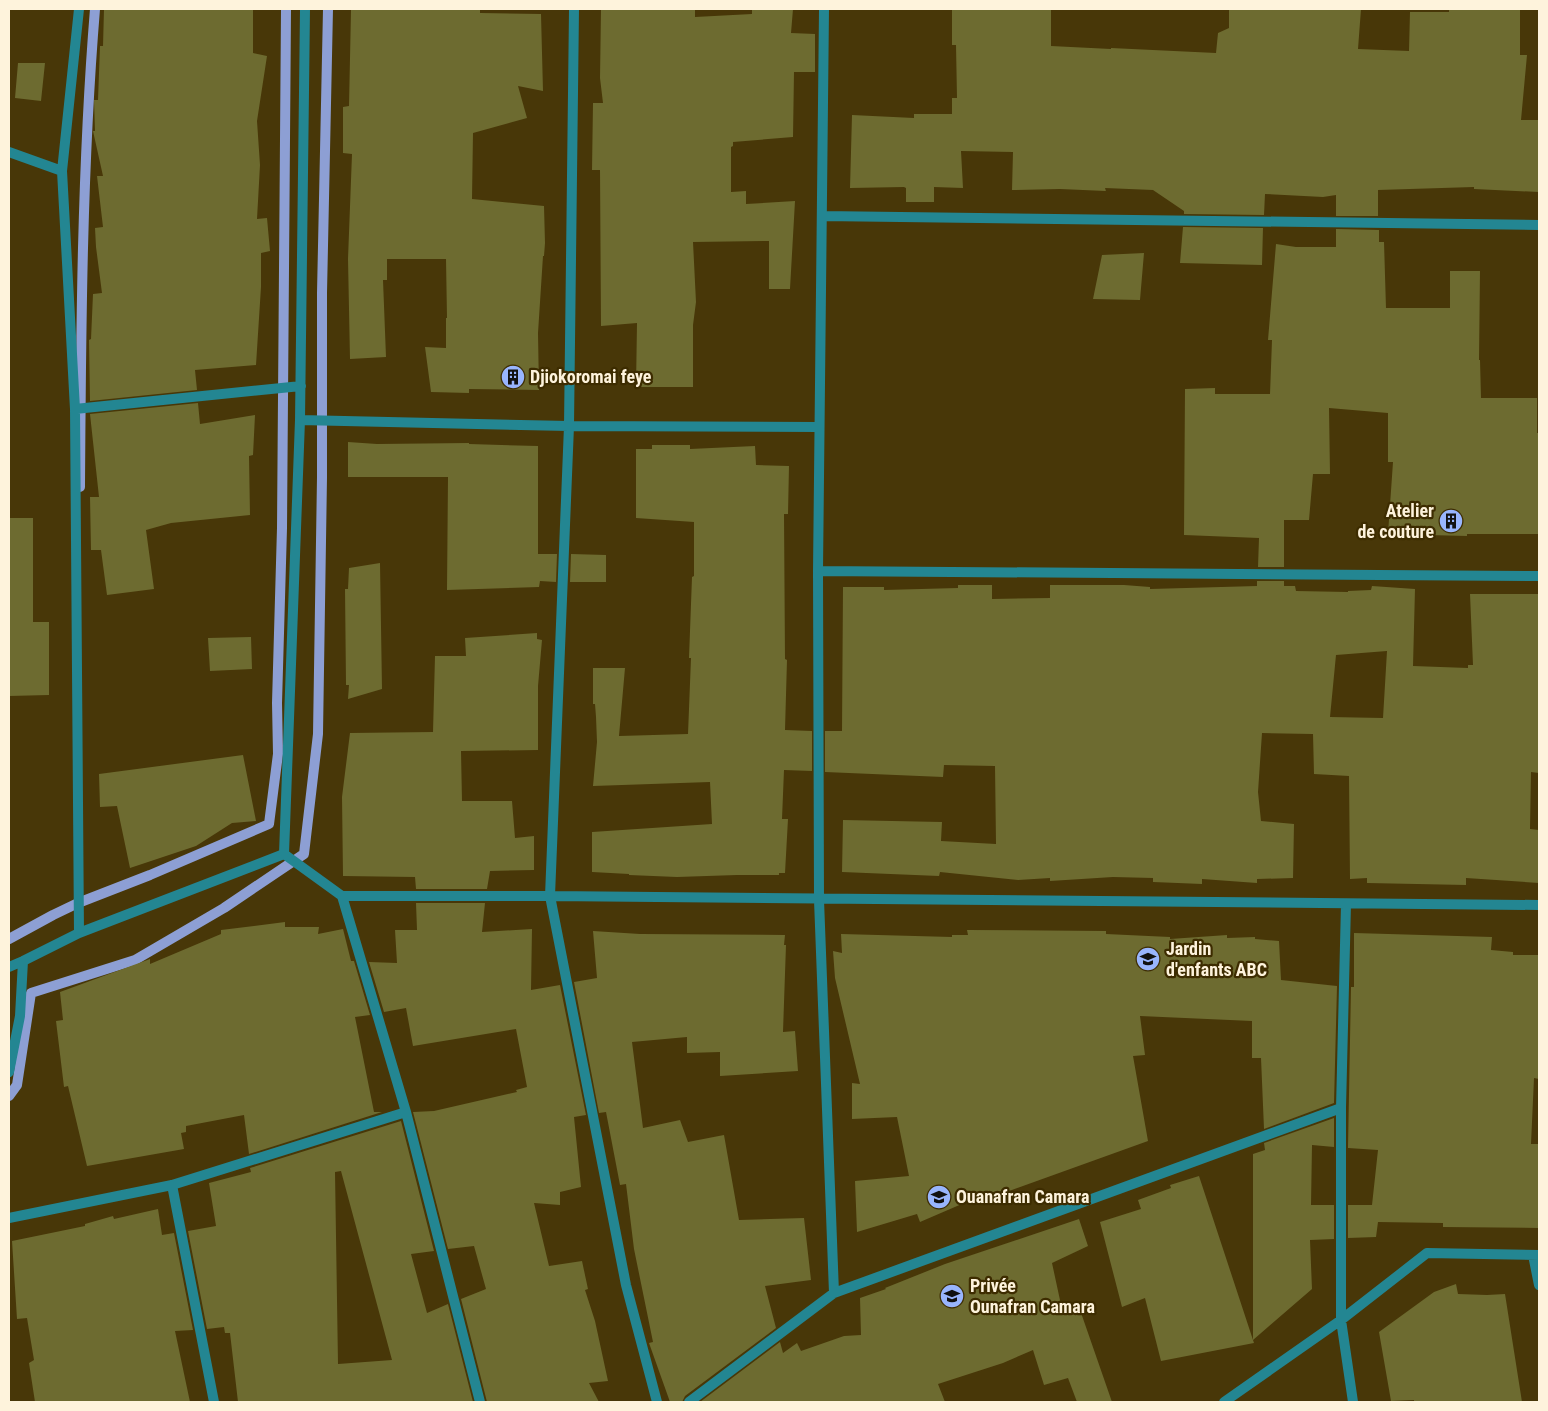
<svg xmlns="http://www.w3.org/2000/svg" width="1548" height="1411" viewBox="0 0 1548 1411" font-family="'Roboto Condensed',sans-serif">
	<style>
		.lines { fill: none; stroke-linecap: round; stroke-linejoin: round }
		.stream { stroke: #8d9fd4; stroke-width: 10 }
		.building { fill: #6d6b30; fill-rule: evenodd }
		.street { stroke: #238692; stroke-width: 10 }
		.labels { text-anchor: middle; stroke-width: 4.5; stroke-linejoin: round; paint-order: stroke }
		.poi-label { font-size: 18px; font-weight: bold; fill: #fef3dc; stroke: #3d2c00; text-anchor: start }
	</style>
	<rect width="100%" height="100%" fill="#483708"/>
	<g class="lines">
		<path class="stream" d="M80,487C81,328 82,168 95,9
			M9,939L53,915L78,903L150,875L269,824L278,754L277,703L282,528L286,9
			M9,1096L17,1085L31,993L135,960L224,908L304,854L318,734L322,477V293L328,9"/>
	</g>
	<path class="building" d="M104,9H253V53L267,56L257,121L260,165L257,219L267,218L270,251L261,253V287L256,365L195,370L197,390L90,401L89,340L91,339L93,294L102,293L96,247L95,228L103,227L97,176H103L93,131H95L94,100H98L100,46H103Z
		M389,9H480V13L541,14L543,91L518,86L527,118L473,133L472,199L544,206L545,243L544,256H543L538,333L539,390L469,389V393L431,392L425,347L446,348V318H447L446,259H387V280H383L386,357L350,359L348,259L352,154L343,153V107L349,106L351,10Z
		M601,9H695V17L752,14V9H793L791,33L815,34V72H794L793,137L733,142V146L731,147V192L746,191V204L795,201L790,289H769V241L693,242L696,302L693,325V387H636L637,323L601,326L600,170H592L593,103H603L600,78Z
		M952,9H1051V46L1111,49V48L1216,53L1218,33L1229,28V9H1361L1358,49L1409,51L1410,12H1449V9H1520V55H1527L1521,120H1539V192L1474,189V187L1378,190V216H1336V195L1323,197L1265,194L1264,215L1184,214V211L1153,190L1105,188L1106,191L1060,189L1012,190L1013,152L961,151L963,188L934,187V202H906V188L904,187L850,188L852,115L914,118V114H952V98H957L956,45H952Z
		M18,63H45L41,101L15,98Z
		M1183,227L1263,228L1262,265L1180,263Z
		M1336,229L1379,230V242H1384L1386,308H1450V271H1480L1479,360H1480L1481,398H1537V433H1539V534H1467V536L1388,534L1393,462H1388V413L1329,408L1330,474H1313L1309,520H1284V567H1258L1259,538L1184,535L1185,389L1215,388V394H1270L1272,340H1268L1276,244L1296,247H1336Z
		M1144,253L1140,300L1093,299L1102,255Z
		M198,403L200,424L255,415L253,455L249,456L250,515L171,523L146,530L154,589L107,595L101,550H91L90,497H99L90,414Z
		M348,442L377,444L469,443V444L538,446V554H557L556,582L540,581L539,587L447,590L448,477H348Z
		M652,445H690V449L755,446L756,465L789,466L788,514H784L785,659L787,660L785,730L812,731V771L784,770L782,819H788L785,873H779V875H737L677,877L629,875V874L592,872V832L712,824L710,782L593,786L597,742L596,717L595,704H593V668H625L619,736L688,734L691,658H689L692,577L694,576V522L636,518V449H652Z
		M9,518H33V622H49V695L9,696Z
		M571,554L606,555V582H570Z
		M380,563L382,689L348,699L349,685H346L345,589H348L349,568Z
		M1257,581H1284V586H1295L1296,591L1348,592V591L1371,590L1372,586L1415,589L1413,666L1468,668V665H1473L1470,594H1539V773L1531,772L1530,829L1539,830V883L1466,878V885L1367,883V878L1350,879L1349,776L1314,774L1313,734L1262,733L1258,792L1261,821L1294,824L1293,878L1257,879V883L1202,879V884L1153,882V878L1113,877L1050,881V878L1018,880L940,872L939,876L842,872L843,820L942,822L941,841L996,844L995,766L944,765L943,777L825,772V731H842L843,587H884V590L958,588V585H992V599L1050,598V585H1124L1150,587V589L1257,586ZM1387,651L1383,718L1330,717L1336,655Z
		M537,633V639L542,640L538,686V750L461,751L462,801H512L515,838L534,836V870L490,871L487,889H416L415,877L343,876L342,797L350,733L433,732L435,656H466L465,638Z
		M251,637L252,669L210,671L208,638Z
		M243,755L256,821L232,823L196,846L130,868L117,806L100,807L99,774Z
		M416,903H485L482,932L532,929L531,990L560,985L586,1115L574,1117L581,1187L560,1192V1205L534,1203L549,1266L582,1261L588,1289L585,1290L595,1321L608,1381L589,1383L599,1402H487L461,1299L486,1289L474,1246L448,1249L413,1112L434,1111L517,1092L516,1090L527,1087L516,1029L413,1046L406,1008L384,1012L369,962L397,963L395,930H417Z
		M285,922V927H319L318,934L343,929L351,961H354L370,1015L355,1017L374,1112H382L249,1154L244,1115L186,1126V1132L181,1133L184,1149L87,1166L68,1086L64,1087L56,1021L63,1020L60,992L150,959V964L221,934V930Z
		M967,930L1106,931V934L1170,937V939L1227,935V938L1255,937V939L1279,941L1281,980L1337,986L1334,1103L1264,1129L1261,1058H1252V1021L1140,1016L1145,1055L1133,1056L1148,1141L987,1199L985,1194L920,1222L917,1214L857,1232L855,1181L909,1176L897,1117L852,1119V1083L860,1084L835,978L833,951L842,953L841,934L952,937V935H968Z
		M593,931L640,934L785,935L784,945H786L783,1032L795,1031L798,1071L720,1076V1052L687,1053V1037L632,1042L643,1128L680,1120L688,1142L724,1135L739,1220L804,1218L811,1280L765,1286L776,1328L685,1396L682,1402H670L649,1343L653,1342L634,1249L626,1184L620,1185L606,1112L599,1113L574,982L597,978Z
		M1354,933L1492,937L1491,950L1513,952V955H1539V1079L1534,1078L1531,1144H1539V1228L1443,1227V1223L1378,1222L1376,1237L1348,1238V1205H1372L1378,1150L1348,1148L1351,987H1354Z
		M1334,1118V1147L1312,1145L1311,1205H1334V1239L1310,1240L1312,1289L1253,1340V1154L1265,1150L1264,1143Z
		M401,1121L434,1251L411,1254L427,1313L448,1304L473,1402H238L230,1333H225L224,1327L207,1329L188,1231L216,1226L209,1183L251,1172L250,1168ZM341,1171L392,1360L338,1364L335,1172Z
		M1199,1176L1254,1343L1161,1361L1145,1298L1122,1307L1100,1222L1141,1209L1138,1200L1171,1188L1170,1185Z
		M158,1209L162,1235L174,1233L193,1330L175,1331L190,1402H35L29,1363L34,1360L27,1318L17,1319L12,1241L85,1226V1224L113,1216L114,1219Z
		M1079,1219L1088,1246L1052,1263L1063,1314L1079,1307L1112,1402H1077L1068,1378L1044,1385L1033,1350L1003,1363L938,1384L945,1402H700L780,1342L783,1353L797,1343L801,1351L844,1336L861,1335L860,1298L886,1289L885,1288L945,1264Z
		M1456,1284L1458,1294L1487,1295L1505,1294L1522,1402H1414V1400L1391,1401L1379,1332L1434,1292Z"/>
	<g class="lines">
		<path class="street" d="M574,9L569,426L550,896L626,1285L657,1402
			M824,9L818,571L819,900L834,1293
			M9,152L62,171L79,9
			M62,171L75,409L79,933
			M822,216L1539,225
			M75,409L301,386
			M300,420L569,426L819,427
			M818,571L1539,576
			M284,854L342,896H550L1539,905
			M284,854L300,420L305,9
			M342,896L406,1112L480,1402
			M1346,904L1341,1108V1320L1353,1402
			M9,967L23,961L79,933L284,854
			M9,1072L20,1016L23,961
			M172,1185L214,1402
			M9,1218L172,1185L406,1112
			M1533,1255L1539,1285
			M689,1402L834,1293L1341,1108
			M1224,1402L1341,1320L1427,1253L1539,1255"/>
	</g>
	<defs>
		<g id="building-disc" transform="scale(1.25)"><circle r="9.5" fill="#98b5fd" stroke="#3d2c00"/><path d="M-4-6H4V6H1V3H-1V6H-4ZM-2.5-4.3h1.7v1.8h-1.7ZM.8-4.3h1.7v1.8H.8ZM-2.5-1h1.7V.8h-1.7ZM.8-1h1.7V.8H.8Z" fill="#111"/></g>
		<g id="school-disc" transform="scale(1.25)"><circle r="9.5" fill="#98b5fd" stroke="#3d2c00"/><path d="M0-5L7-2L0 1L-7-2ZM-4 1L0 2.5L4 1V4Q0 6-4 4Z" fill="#111"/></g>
	</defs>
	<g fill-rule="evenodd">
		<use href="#building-disc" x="513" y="377"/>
		<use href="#building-disc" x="1451" y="521"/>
		<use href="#school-disc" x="1148" y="959"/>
		<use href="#school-disc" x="939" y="1197"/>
		<use href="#school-disc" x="952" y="1296"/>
	</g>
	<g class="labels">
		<g class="poi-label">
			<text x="530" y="383">Djiokoromai feye</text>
			<text x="1434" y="517" text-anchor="end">Atelier<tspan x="1434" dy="21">de couture</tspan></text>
			<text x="1166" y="955">Jardin<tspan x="1166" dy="21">d'enfants ABC</tspan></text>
			<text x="956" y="1203">Ouanafran Camara</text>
			<text x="970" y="1292">Privée<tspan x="970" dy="21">Ounafran Camara</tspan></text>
		</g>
	</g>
	<rect width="1548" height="1411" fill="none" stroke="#fef3dc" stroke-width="20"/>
</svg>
